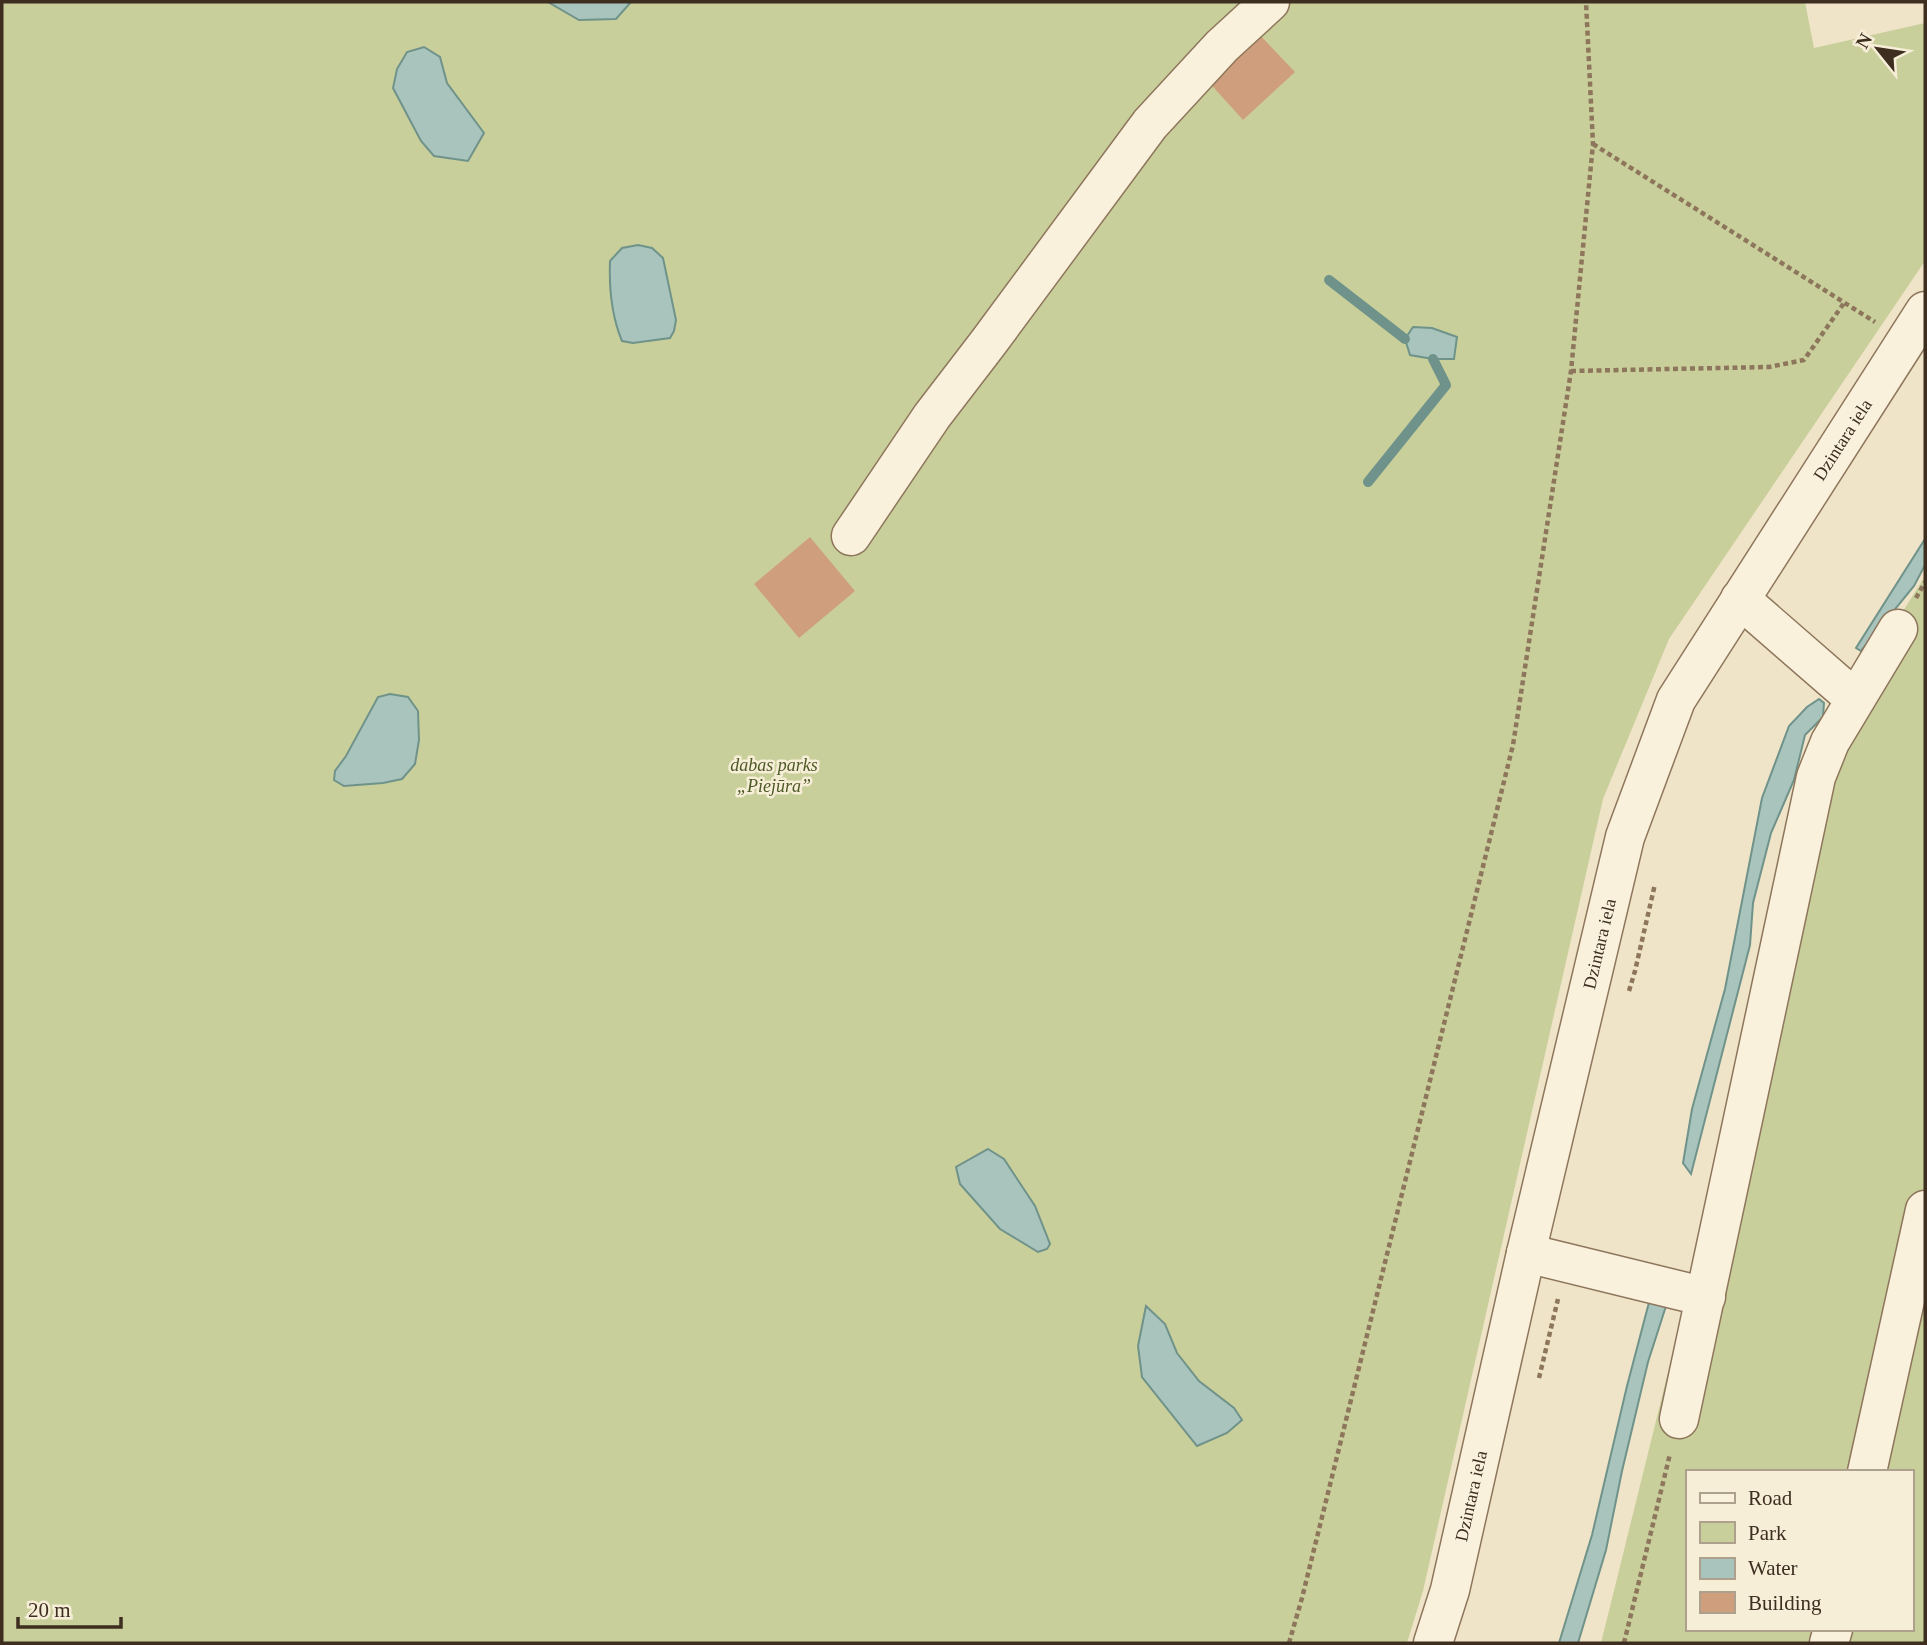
<svg xmlns="http://www.w3.org/2000/svg" width="1927" height="1645" viewBox="0 0 1927 1645" font-family="'Times New Roman',serif">
	<style>
		.green { fill: #c9cf9b; fill-rule: evenodd }
		.water { fill: #a9c4bc; stroke: #6f938a; stroke-width: 2 }
		.lines { fill: none; stroke-linecap: round; stroke-linejoin: round }
		.stream { stroke: #6f938a; stroke-width: 10 }
		.building { fill: #cf9f7d }
		.minor-casing { stroke: #8d765c; stroke-width: 41 }
		.path { stroke: #8d765c; stroke-width: 4.5; stroke-dasharray: 5 3.5; stroke-linecap: butt }
		.minor { stroke: #faf1dc; stroke-width: 38 }
		.labels { text-anchor: middle; stroke-width: 5; stroke-linejoin: round; paint-order: stroke }
		.street-label { font-size: 18px; fill: #3d2e20; stroke: #f7eed8 }
		.park-label { font-size: 18px; font-style: italic; fill: #4d5a26; stroke: #f7eed8 }
	</style>
	<rect width="100%" height="100%" fill="#f0e4c8"/>
	<path class="green" d="M2,2H1805L1814,48L1925,23V261L1669,639L1603,799L1423,1591L1407,1643H2Z
		M1925,576V1643H1601L1826,734ZM1687,1472H1911V1629H1687Z"/>
	<path class="water" d="M548,2H631L616,19L579,20Z
		M424,47L440,57L447,83L484,133L468,161L434,156L421,141L393,88L397,69L407,52Z
		M638,245L652,248L663,258L676,320L674,331L670,338L633,343L622,341C612,317 609,287 610,261L622,248Z
		M1413,327L1432,328L1457,337L1454,359H1433L1410,355L1405,339Z
		M1925,539V565L1914,586L1861,651L1856,648Z
		M390,694L408,697L418,711L419,740L415,764L402,779L383,783L344,786L334,780L335,771L346,756L378,697Z
		M1819,699L1824,703L1823,717L1805,735L1794,780L1771,833L1753,903L1750,945L1691,1174L1683,1163L1692,1109L1725,989L1762,798L1789,726L1807,707Z
		M988,1149L1004,1159L1035,1206L1050,1244L1047,1249L1038,1252L1000,1229L960,1184L956,1167Z
		M1652,1291L1666,1306L1648,1362L1622,1471L1606,1550L1578,1643H1559L1592,1535L1627,1386Z
		M1146,1306L1165,1324L1177,1353L1199,1381L1234,1408L1242,1420L1227,1433L1197,1446L1142,1377L1138,1346Z"/>
	<g class="lines">
		<path class="stream" d="M1329,280L1405,339
			M1368,482L1446,385L1433,359"/>
	</g>
	<path class="building" d="M1257,32L1295,72L1243,120L1206,79Z
		M810,537L855,591L799,638L754,584Z"/>
	<g class="lines">
		<g class="minor-casing">
			<g id="minor">
				<path d="M851,536L932,416L988,343L1150,124L1222,46L1270,2"/>
				<path d="M1740,599L1855,699"/>
				<path d="M1526,1253L1706,1297"/>
				<path d="M1679,1419L1816,777L1830,742L1898,629"/>
				<path d="M1867,1472L1925,1210"/>
				<path id="s1" d="M1433,1643L1450,1590L1526,1253L1625,837L1676,700L1925,311"/>
				<path d="M1829,1643L1833,1629"/>
			</g>
		</g>
		<path class="path" d="M1593,144L1875,322
			M1571,371L1769,367L1804,360L1844,303
			M1916,598L1925,582
			M1629,991L1635,971L1655,884
			M1539,1378L1558,1299
			M1289,1643L1302,1598L1513,745L1571,371L1593,144L1586,2
			M1624,1643L1670,1454"/>
		<use href="#minor" class="minor"/>
	</g>
	<g class="labels">
		<g class="street-label">
			<text dy="6" stroke="none"><textPath href="#s1" startOffset="1284">Dzintara iela</textPath></text>
			<text dy="6" stroke="none"><textPath href="#s1" startOffset="719">Dzintara iela</textPath></text>
			<text dy="6" stroke="none"><textPath href="#s1" startOffset="152">Dzintara iela</textPath></text>
		</g>
		<g class="park-label">
			<text x="774" y="771">dabas parks<tspan x="774" dy="21">„Piejūra”</tspan></text>
		</g>
	</g>
	<rect width="1927" height="1645" fill="none" stroke="#3d2e20" stroke-width="7"/>
	<rect x="1686" y="1470" width="228" height="161" fill="#f7eed8" stroke="#ada18e" stroke-width="2"/>
	<rect x="1700" y="1493" width="35" height="10" fill="#faf1dc" stroke="#ada18e" stroke-width="2"/>
	<text x="1748" y="1505" font-size="21" fill="#3d2e20">Road</text>
	<rect x="1700" y="1522" width="35" height="21" fill="#c9cf9b" stroke="#ada18e" stroke-width="2"/>
	<text x="1748" y="1540" font-size="21" fill="#3d2e20">Park</text>
	<rect x="1700" y="1558" width="35" height="21" fill="#a9c4bc" stroke="#ada18e" stroke-width="2"/>
	<text x="1748" y="1575" font-size="21" fill="#3d2e20">Water</text>
	<rect x="1700" y="1592" width="35" height="21" fill="#cf9f7d" stroke="#ada18e" stroke-width="2"/>
	<text x="1748" y="1610" font-size="21" fill="#3d2e20">Building</text>
	<g transform="translate(1878 49) rotate(300)" stroke="#f7eed8" stroke-width="5" paint-order="stroke">
	<path d="M0-5L12 26L0 18L-12 26Z" fill="#3d2e20"/>
	<text y="-10" font-size="19" font-weight="bold" text-anchor="middle" fill="#3d2e20">N</text>
	</g>
	<path d="M18 1617v10h103v-10" fill="none" stroke="#3d2e20" stroke-width="3.5"/>
	<text x="28" y="1617" font-size="21" fill="#3d2e20" stroke="#f7eed8" stroke-width="5" paint-order="stroke">20 m</text>
</svg>
